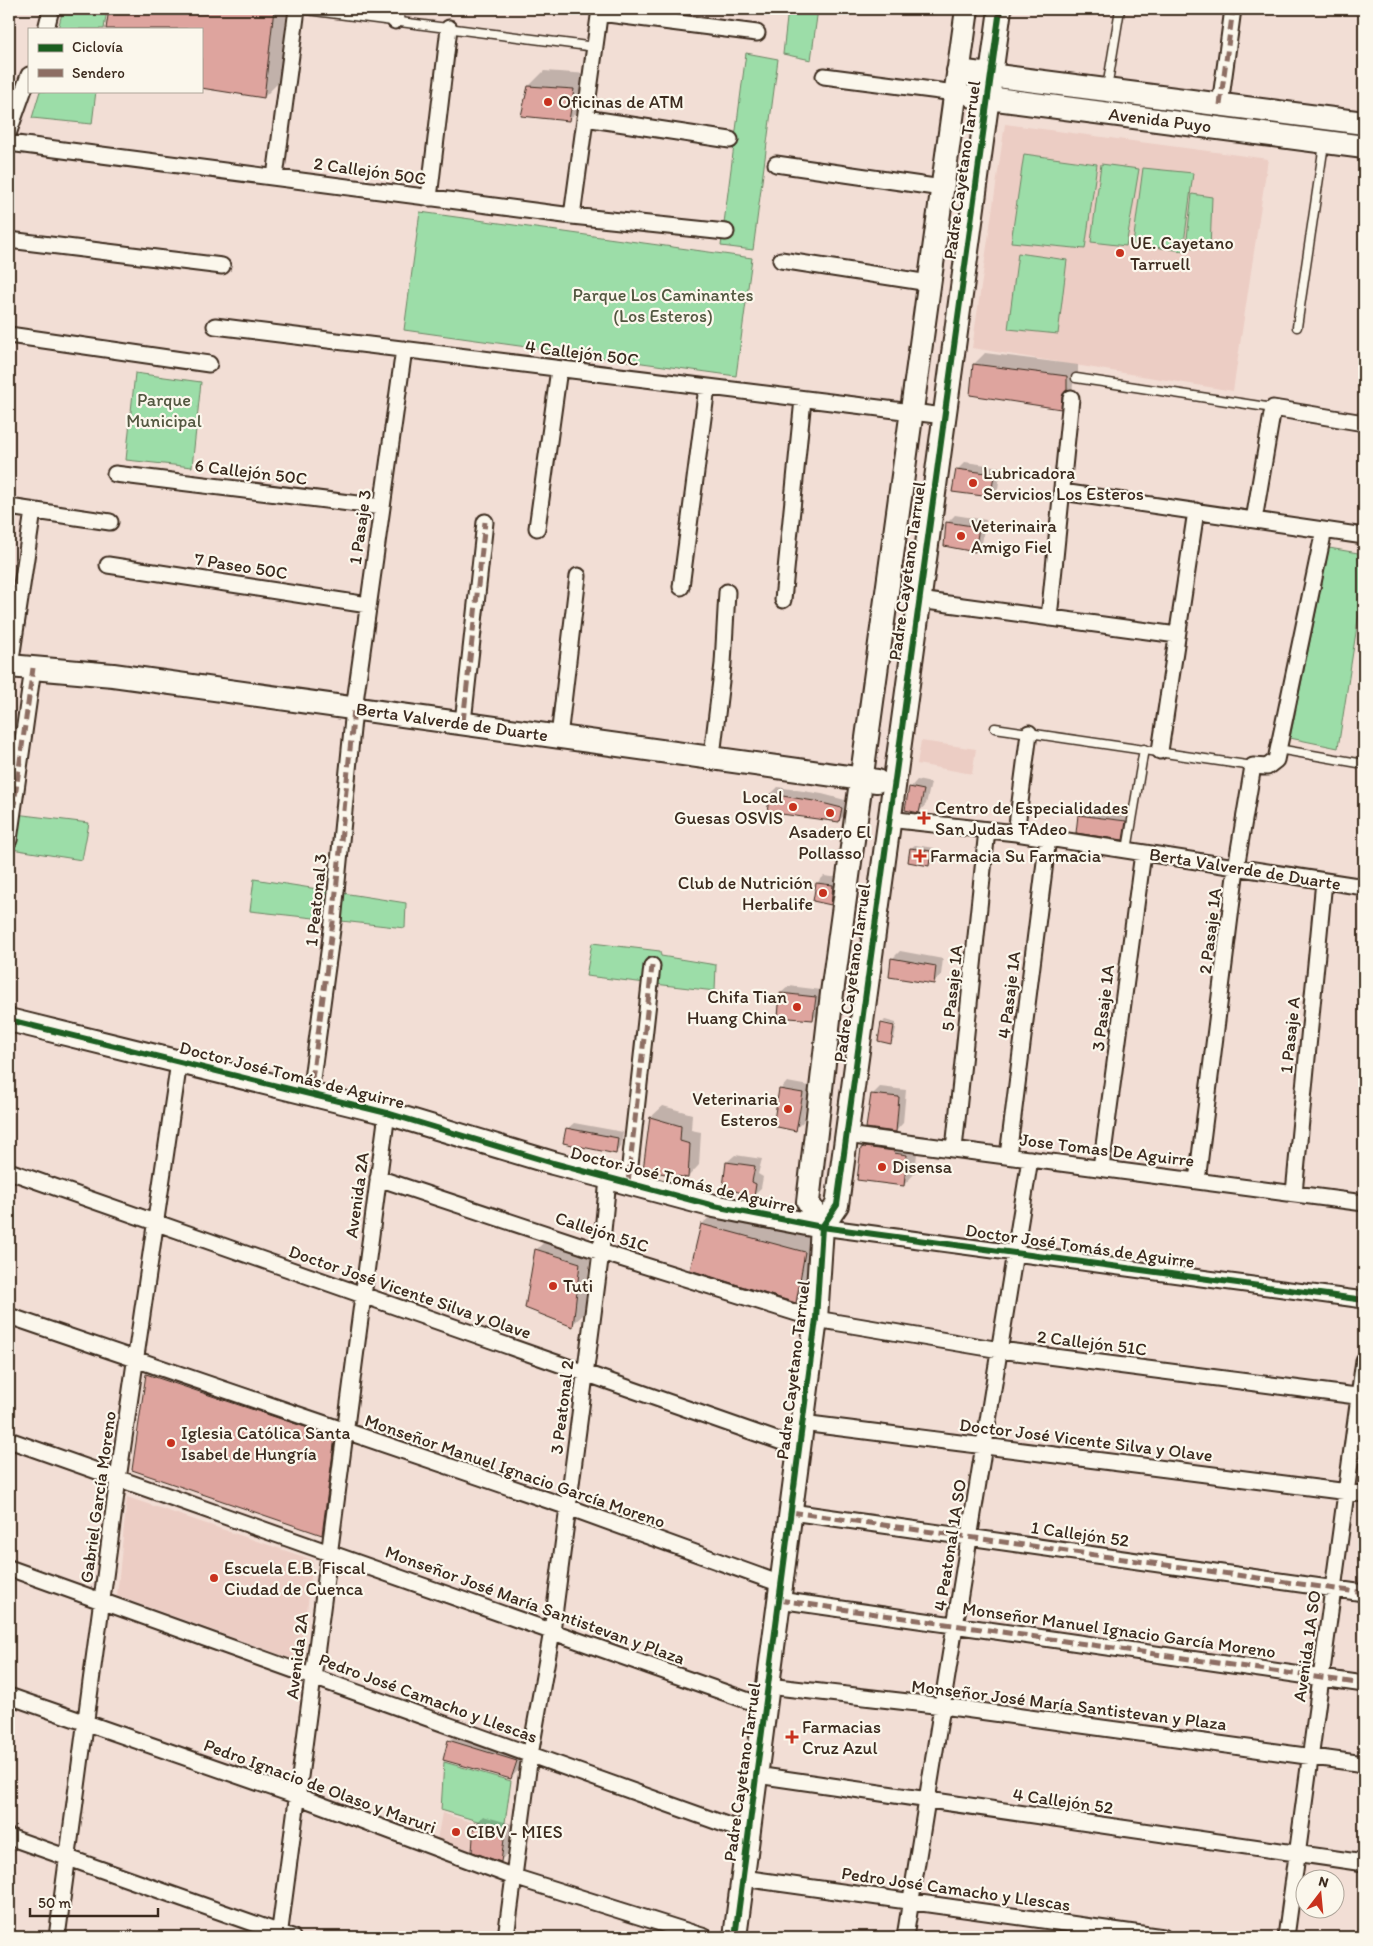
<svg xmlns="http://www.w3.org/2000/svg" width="1373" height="1946" viewBox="0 0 1373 1946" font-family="Itim,sans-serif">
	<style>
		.built { fill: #eccdc4 }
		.green { fill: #9cdda8; stroke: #6c8463 }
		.shadow { fill: #0003 }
		.building { fill: #dea49e; stroke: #3b2a1e }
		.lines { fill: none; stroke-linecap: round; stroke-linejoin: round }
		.lane-casing { stroke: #3b2a1e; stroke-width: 11 }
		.street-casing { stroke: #3b2a1e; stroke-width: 19 }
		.secondary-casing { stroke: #3b2a1e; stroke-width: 26 }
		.lane { stroke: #fbf7ec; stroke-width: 8 }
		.street { stroke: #fbf7ec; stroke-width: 15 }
		.secondary { stroke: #fbf7ec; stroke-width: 22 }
		.quiet { stroke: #8d6e63; stroke-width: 5; stroke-dasharray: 10 5; stroke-linecap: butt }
		.cycleway-casing { stroke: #fbf7ec; stroke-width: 9 }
		.cycleway { stroke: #1b5e20; stroke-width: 6 }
		.poi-dot { fill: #c8321e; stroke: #fbf7ec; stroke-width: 2 }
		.labels { text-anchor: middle; stroke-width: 4.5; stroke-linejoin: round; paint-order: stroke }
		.poi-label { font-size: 18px; fill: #3b2a1e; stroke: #fbf7ec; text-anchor: start }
		.street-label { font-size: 18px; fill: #3b2a1e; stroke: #fbf7ec }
		.park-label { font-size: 18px; fill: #535740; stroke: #fbf7ec }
	</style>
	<rect width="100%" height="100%" fill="#f2ded5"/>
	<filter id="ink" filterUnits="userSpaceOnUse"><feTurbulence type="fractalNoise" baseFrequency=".02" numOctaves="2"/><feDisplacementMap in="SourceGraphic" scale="10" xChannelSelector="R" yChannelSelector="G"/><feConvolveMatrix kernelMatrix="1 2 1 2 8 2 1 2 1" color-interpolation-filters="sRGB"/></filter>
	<g filter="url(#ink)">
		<path class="built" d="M1005,124L1268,159L1233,391L972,348Z
			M921,741L976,749L972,774L917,764Z
			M127,1497L313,1560L301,1662L117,1596Z
			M442,1813L474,1823L472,1852L437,1840Z"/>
		<path class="green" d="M63,9H107L104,29H58Z
			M788,9H818L811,60L783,54Z
			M746,53L778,59L753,250L721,246Z
			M40,91H96L92,124L32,118Z
			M1024,154L1097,164L1085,249L1011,242Z
			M1101,164L1139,169L1126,246L1091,242Z
			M1143,168L1193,173L1183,251L1133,244Z
			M1192,194L1212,197L1210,250L1186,247Z
			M420,212L752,258L736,376L404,330Z
			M1018,253L1067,260L1058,334L1008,329Z
			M135,373L201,382L192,467L126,460Z
			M1329,548L1364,554V581L1338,748L1290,738Z
			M15,814L89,823L82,860L11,849Z
			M254,879L406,903L405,928L250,911Z
			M592,943L660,951L661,956L716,965L715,991L586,976Z
			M444,1762L511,1781L504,1829L441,1810Z"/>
		<path class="shadow" d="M111,9H287L279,82L264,97L201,29H107Z
			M544,71L589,74L584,104L569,120L529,86Z
			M985,353L1078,365V377L1073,384L1072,396L1060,407L974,364Z
			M965,462L1001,467L998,489L991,496L957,470Z
			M955,515L986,520L982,543L975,550L948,522Z
			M917,780L931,783L926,804L919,812L910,788Z
			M778,787L822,794L849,801L846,814L838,821L771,794Z
			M1091,804L1137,810L1134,827L1123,839L1079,815Z
			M915,845L934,848L932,861L929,865L911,848Z
			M824,876L840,878L838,896L830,903L817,883Z
			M900,951L943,959L941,975L934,982L892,959Z
			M789,986L822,990L820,1012L813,1019L779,1016L781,993Z
			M885,1020L896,1023V1026L883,1022Z
			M883,1023V1025L896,1028L894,1039L890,1042L882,1024Z
			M787,1082L809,1086L803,1122L795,1129L780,1090Z
			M880,1087L906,1090L903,1123L896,1131L872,1095Z
			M663,1106L692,1114L691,1130L701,1132L699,1165L688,1177L644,1169L651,1117Z
			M574,1123L623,1132L621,1147L615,1153L567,1129Z
			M874,1137L918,1144L915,1173L904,1185L862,1149Z
			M735,1155L762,1159L758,1174L763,1177L761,1188L753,1195L727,1162Z
			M718,1209L820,1237L811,1286L796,1302L692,1269L702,1224Z
			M547,1239L591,1252L584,1314L572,1325L536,1250Z
			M162,1359L350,1422L337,1518L322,1533L147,1375Z
			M460,1730L528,1749L522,1766L511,1778L449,1741Z
			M483,1816L512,1824L508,1853L501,1860L475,1824Z"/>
		<path class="building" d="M109,9L195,11V9H274L264,98L201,88V29H106Z
			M528,86L574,89L569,121L521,116Z
			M973,364L1067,376V390L1062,397L1061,409L970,395Z
			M956,469L994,474L991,497L952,492Z
			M946,522L979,527L975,552L944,546Z
			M909,787L924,790L919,813L905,810Z
			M770,794L814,801L842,808L839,822L767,812Z
			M1078,815L1126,821L1123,840L1076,833Z
			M910,848L931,851L929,866L908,862Z
			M816,883L833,885L831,905L813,901Z
			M891,958L936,966L934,984L889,977Z
			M780,993L816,997L813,1020L778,1017Z
			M881,1023L894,1026L891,1044L878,1041Z
			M779,1089L803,1093L796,1131L773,1126Z
			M871,1094L899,1097L896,1132L866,1128Z
			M650,1117L681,1126L680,1141L690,1144L688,1178L643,1170Z
			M566,1128L618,1138L616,1154L563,1143Z
			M864,1147L894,1151V1153L907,1155L904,1186L857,1180L861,1148Z
			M726,1162L755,1166L752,1182L756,1184L754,1197L723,1187Z
			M701,1224L805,1252L796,1303L690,1270Z
			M535,1249L580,1263L573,1327L525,1308Z
			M146,1374L335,1437L322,1535L132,1470Z
			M448,1740L517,1761L511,1779L443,1760Z
			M474,1823L505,1832L501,1862L472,1852Z"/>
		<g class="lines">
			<g class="lane-casing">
				<path id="lane" d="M299,9L595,47
					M1107,88L1120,9
					M1297,327L1324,144
					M1076,378L1273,408
					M995,728L1253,766
					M1278,749L1364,764
					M1127,850L1144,749"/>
			</g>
			<g class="street-casing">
				<path id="street" d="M600,13L757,33
					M395,21L397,9
					M46,29L51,9
					M824,76L955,93
					M1220,105L1233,9
					M585,118L730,140
					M9,131L29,75
					M9,143L572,216L726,232
					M776,164L942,188
					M275,177L297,9
					M429,198L449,28
					M572,216L600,9
					M9,240L222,266
					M781,260L929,283
					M215,326L944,416
					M9,335L209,364
					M115,474L382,507
					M1062,492L1364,536
					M9,507L110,522
					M1254,520L1273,408L1364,423
					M537,528L559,369
					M108,565L368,605
					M681,587L707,387
					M783,600L803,399
					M919,600L1177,635
					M1049,618L1071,398
					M10,666L33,511
					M463,722L485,522
					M559,737L578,576
					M1160,751L1196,511
					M712,756L723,664L727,592
					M888,819L1016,833L1364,887
					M1016,833L1029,733
					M9,840L33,668
					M310,1094L333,922L354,709L404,349
					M846,1135L1364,1203
					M954,1149L987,830
					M1008,1156L1048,838
					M1101,1168L1143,853
					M9,1171L799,1448
					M378,1178L601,1252L816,1319L1000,1350L1364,1397
					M1197,1181L1236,868L1253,766L1267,767L1276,760L1324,530
					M628,1183L652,966
					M1294,1193L1324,881
					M822,1227L1364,1300
					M9,1316L568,1507L781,1584
					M802,1423L1364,1494
					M9,1440L766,1707
					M791,1512L1364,1593
					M9,1568L749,1833
					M779,1600L1364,1684
					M768,1686L943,1706L1364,1764
					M9,1696L297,1796L514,1877L705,1937
					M756,1775L1364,1863
					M9,1837L292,1937
					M743,1878L1163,1937
					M57,1937L118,1479L179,1062
					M279,1937L387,1113
					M506,1937L530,1755L552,1631L601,1252L608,1179
					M905,1937L1030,1159
					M1286,1937L1364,1360"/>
			</g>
			<g class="secondary-casing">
				<path id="secondary" d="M958,71L1364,123
					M973,96L1364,147
					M9,666L113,675L877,781
					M9,1020L387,1113L553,1163L714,1206L822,1227
					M822,1227L808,1202L832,993L967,9
					M735,1937L816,1319L822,1227L837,1205L1000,9"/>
			</g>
			<use href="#lane" class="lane"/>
			<use href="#street" class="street"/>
			<use href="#secondary" class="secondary"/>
			<path class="quiet" d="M1220,105L1233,9
				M463,722L485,522
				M9,840L33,668
				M310,1094L333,922L354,709
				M628,1183L652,966
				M791,1512L1364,1593
				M779,1600L1364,1684"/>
			<g class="cycleway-casing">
				<path id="cycleway" d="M9,1020L387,1113L553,1163L714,1206L822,1227L1364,1300
					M735,1937L816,1319L822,1227L837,1205L1000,9"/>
			</g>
			<use href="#cycleway" class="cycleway"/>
		</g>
	</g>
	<g class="poi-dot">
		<circle cx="548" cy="102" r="5"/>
		<circle cx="1120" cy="253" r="5"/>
		<circle cx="973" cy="483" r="5"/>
		<circle cx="961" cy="536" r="5"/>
		<circle cx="793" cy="807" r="5"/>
		<circle cx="830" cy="813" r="5"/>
		<path d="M921.5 810.5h5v5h5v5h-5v5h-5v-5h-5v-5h5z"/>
		<path d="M917.5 848.5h5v5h5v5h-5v5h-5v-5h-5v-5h5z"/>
		<circle cx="823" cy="893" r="5"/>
		<circle cx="797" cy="1007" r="5"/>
		<circle cx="788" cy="1109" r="5"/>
		<circle cx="882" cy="1167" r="5"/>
		<circle cx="553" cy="1286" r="5"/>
		<circle cx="171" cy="1443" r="5"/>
		<circle cx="214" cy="1578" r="5"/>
		<path d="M789.5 1729.5h5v5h5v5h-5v5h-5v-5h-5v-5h5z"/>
		<circle cx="456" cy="1832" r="5"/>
	</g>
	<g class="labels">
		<g class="poi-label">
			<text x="558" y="108">Oficinas de ATM</text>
			<text x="1130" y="249">UE. Cayetano<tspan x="1130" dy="21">Tarruell</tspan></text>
			<text x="983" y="479">Lubricadora<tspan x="983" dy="21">Servicios Los Esteros</tspan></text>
			<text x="971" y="532">Veterinaira<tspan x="971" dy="21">Amigo Fiel</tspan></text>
			<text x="783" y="803" text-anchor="end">Local<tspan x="783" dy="21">Guesas OSVIS</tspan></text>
			<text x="935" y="814">Centro de Especialidades<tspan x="935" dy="21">San Judas TAdeo</tspan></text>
			<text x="830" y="838" text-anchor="middle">Asadero El<tspan x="830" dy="21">Pollasso</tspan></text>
			<text x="930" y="862">Farmacia Su Farmacia</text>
			<text x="813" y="889" text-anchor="end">Club de Nutrición<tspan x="813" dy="21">Herbalife</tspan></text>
			<text x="787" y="1003" text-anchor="end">Chifa Tian<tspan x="787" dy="21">Huang China</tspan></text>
			<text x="778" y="1105" text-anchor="end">Veterinaria<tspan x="778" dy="21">Esteros</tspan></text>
			<text x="892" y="1173">Disensa</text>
			<text x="563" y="1292">Tuti</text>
			<text x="181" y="1439">Iglesia Católica Santa<tspan x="181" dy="21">Isabel de Hungría</tspan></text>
			<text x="224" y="1574">Escuela E.B. Fiscal<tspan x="224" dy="21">Ciudad de Cuenca</tspan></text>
			<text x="802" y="1733">Farmacias<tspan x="802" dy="21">Cruz Azul</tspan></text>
			<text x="466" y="1838">CIBV - MIES</text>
		</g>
		<g class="street-label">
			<text transform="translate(1160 120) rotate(7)" y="6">Avenida Puyo</text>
			<text transform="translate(962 170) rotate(-82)" y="6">Padre Cayetano Tarruel</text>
			<text transform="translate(370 171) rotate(8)" y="6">2 Callejón 50C</text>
			<text transform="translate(582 353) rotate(7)" y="6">4 Callejón 50C</text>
			<text transform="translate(251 472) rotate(7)" y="6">6 Callejón 50C</text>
			<text transform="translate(360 527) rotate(-82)" y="6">1 Pasaje 3</text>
			<text transform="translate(241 566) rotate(9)" y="6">7 Paseo 50C</text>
			<text transform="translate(907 571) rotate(-82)" y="6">Padre Cayetano Tarruel</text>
			<text transform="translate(452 722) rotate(8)" y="6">Berta Valverde de Duarte</text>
			<text transform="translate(1245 869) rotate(9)" y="6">Berta Valverde de Duarte</text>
			<text transform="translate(316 900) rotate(-84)" y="6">1 Peatonal 3</text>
			<text transform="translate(1210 931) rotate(-83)" y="6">2 Pasaje 1A</text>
			<text transform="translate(852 973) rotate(-82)" y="6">Padre Cayetano Tarruel</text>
			<text transform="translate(952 988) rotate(-84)" y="6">5 Pasaje 1A</text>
			<text transform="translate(1009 995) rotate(-83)" y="6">4 Pasaje 1A</text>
			<text transform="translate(1103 1008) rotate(-83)" y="6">3 Pasaje 1A</text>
			<text transform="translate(1290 1035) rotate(-84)" y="6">1 Pasaje A</text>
			<text transform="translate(292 1075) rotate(14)" y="6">Doctor José Tomás de Aguirre</text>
			<text transform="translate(1107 1150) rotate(7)" y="6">Jose Tomas De Aguirre</text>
			<text transform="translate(683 1180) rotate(14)" y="6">Doctor José Tomás de Aguirre</text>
			<text transform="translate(357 1195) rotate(-82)" y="6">Avenida 2A</text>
			<text transform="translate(602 1232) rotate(18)" y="6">Callejón 51C</text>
			<text transform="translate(1080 1246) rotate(8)" y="6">Doctor José Tomás de Aguirre</text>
			<text transform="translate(410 1292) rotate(19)" y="6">Doctor José Vicente Silva y Olave</text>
			<text transform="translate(1092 1343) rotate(7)" y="6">2 Callejón 51C</text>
			<text transform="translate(793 1370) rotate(-83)" y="6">Padre Cayetano Tarruel</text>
			<text transform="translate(562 1407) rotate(-83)" y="6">3 Peatonal 2</text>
			<text transform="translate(1086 1440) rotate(7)" y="6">Doctor José Vicente Silva y Olave</text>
			<text transform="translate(515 1471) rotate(19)" y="6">Monseñor Manuel Ignacio García Moreno</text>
			<text transform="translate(98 1497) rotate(-82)" y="6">Gabriel García Moreno</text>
			<text transform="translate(1080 1534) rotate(8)" y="6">1 Callejón 52</text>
			<text transform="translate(950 1545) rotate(-81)" y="6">4 Peatonal 1A SO</text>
			<text transform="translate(535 1605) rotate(20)" y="6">Monseñor José María Santistevan y Plaza</text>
			<text transform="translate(1119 1630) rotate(8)" y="6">Monseñor Manuel Ignacio García Moreno</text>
			<text transform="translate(1307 1646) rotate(-82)" y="6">Avenida 1A SO</text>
			<text transform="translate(297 1656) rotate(-83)" y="6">Avenida 2A</text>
			<text transform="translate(428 1698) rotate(20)" y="6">Pedro José Camacho y Llescas</text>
			<text transform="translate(1069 1705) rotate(7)" y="6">Monseñor José María Santistevan y Plaza</text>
			<text transform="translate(742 1772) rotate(-82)" y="6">Padre Cayetano Tarruel</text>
			<text transform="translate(320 1786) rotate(20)" y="6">Pedro Ignacio de Olaso y Maruri</text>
			<text transform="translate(1063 1801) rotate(8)" y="6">4 Callejón 52</text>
			<text transform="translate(956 1889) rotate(8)" y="6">Pedro José Camacho y Llescas</text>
		</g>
		<g class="park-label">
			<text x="663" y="301">Parque Los Caminantes<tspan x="663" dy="21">(Los Esteros)</tspan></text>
			<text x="164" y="406">Parque<tspan x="164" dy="21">Municipal</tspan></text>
		</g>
	</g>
	<rect width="1373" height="1946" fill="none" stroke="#fbf7ec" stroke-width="30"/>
	<rect x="15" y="15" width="1343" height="1916" fill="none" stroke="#3b2a1e" stroke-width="2" filter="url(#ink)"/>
	<rect x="28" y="28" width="175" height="65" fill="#fbf7ec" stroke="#aea59a"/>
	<rect x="38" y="44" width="25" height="8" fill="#1b5e20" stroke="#aea59a"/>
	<text x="72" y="52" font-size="15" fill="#3b2a1e">Ciclovía</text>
	<rect x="38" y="69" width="25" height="8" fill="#8d6e63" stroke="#aea59a"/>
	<text x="72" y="78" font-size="15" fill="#3b2a1e">Sendero</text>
	<g transform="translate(1320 1894) rotate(16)"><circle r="24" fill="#fbf7ec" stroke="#aea59a"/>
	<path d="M0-4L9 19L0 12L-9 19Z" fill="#c8321e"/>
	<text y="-8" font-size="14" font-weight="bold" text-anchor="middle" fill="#3b2a1e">N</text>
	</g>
	<path d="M30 1908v8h128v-8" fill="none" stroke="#3b2a1e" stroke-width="2.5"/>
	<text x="38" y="1908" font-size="15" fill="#3b2a1e" stroke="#fbf7ec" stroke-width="4" paint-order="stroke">50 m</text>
</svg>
